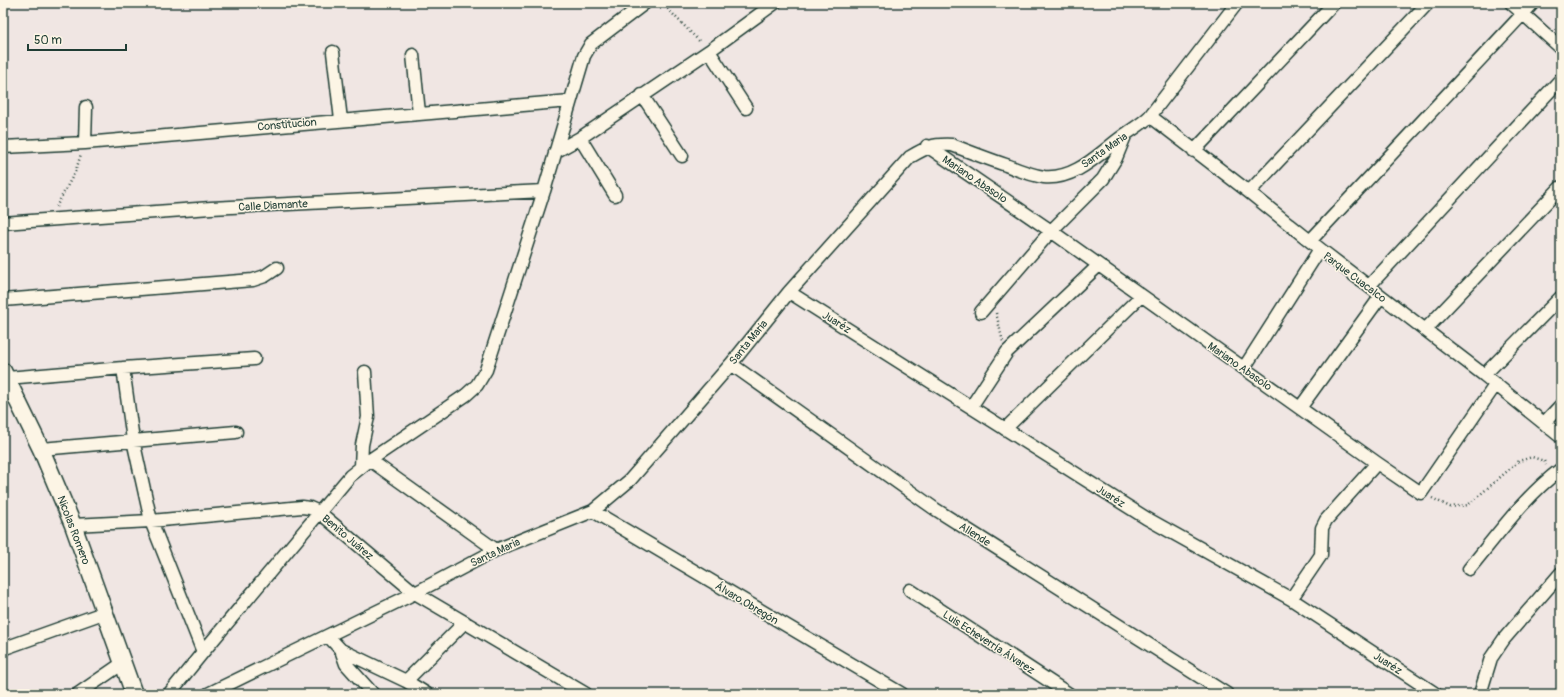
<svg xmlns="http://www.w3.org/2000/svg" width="1564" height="697" viewBox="0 0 1564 697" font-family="Pangolin,sans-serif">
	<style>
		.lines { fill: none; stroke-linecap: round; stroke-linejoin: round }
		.street-casing { stroke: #1f3d34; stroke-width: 15 }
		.secondary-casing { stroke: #1f3d34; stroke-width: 19 }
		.path { stroke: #1f3d34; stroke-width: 2.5; stroke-dasharray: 1 3; stroke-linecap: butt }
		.street { stroke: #fcf5e5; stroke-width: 12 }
		.secondary { stroke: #fcf5e5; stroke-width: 16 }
		.labels { text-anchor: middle; stroke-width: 3; stroke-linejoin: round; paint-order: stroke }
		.street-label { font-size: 11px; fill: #1f3d34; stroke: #fcf5e5 }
	</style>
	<rect width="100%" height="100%" fill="#f0e6e3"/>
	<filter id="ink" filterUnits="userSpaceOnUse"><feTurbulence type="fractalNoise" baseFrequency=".025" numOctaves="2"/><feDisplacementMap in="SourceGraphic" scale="8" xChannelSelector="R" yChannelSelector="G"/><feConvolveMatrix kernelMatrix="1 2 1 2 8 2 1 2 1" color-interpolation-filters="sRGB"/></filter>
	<g filter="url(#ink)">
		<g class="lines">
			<g class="street-casing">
				<path id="street" d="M1511,3L1561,48
					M709,51L746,108
					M333,52L341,120
					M413,55L419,113
					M642,95L682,156
					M1150,116L1249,192L1320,249L1484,375L1561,437
					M580,138L615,195
					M85,143L86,107
					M927,146L1051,231L1377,463L1421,493L1496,384
					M3,147L85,143L570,101
					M1194,151L1334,3
					M555,152L580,138L709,51L775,3
					M1249,192L1428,3
					M3,223L211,208L544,191
					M1310,241L1533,3
					M1369,286L1561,79
					M789,292L1146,518L1291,599L1436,694
					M3,300L253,280L265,276L277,268
					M981,312L1051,231L1103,179L1116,158L1125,136
					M1426,329L1561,187
					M731,364L935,509L1227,694
					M123,368L133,440L151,521L203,652
					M1244,368L1320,249
					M1484,375L1561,297
					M7,378L123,368L254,359
					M971,407L1007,352L1099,265
					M1300,408L1381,296
					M1544,423L1561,405
					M1005,429L1141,296
					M41,449L236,432
					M370,460L496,550
					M361,466L362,445L368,417L365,372
					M593,511L902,694
					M73,525L151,521L302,507L310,508L319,512L415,593L586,694
					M1469,569C1498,534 1525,496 1561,469
					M910,590L1069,694
					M1291,599L1321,555L1322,528L1326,520L1377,463
					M328,636L341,650L406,681L427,694
					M5,648L106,612
					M341,650L346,664L373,694
					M406,681L465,622
					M78,694L123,663
					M169,694L203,652L350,476L370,460L466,395L477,385L486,370L544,191L584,56L591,44L645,3
					M208,694L415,593L496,550L593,511L630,480L731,364L789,292L910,157C927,147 932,144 952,145C970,152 988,159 1006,165C1018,170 1031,175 1044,177C1077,180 1101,151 1126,134C1134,128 1142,124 1150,116L1237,3
					M1480,694L1491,658L1504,639L1561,573"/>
			</g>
			<g class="secondary-casing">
				<path id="secondary" d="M3,371L41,449L73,525L134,694"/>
			</g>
			<path class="path" d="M662,3L701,43
				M56,207L76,170L81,154
				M996,313L1003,342
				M1432,498L1450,507L1468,505L1519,461L1532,457L1544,461L1546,465"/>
			<use href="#street" class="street"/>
			<use href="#secondary" class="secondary"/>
		</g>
	</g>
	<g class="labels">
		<g class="street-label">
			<text transform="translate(287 124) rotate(-5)" y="4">Constitucion</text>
			<text transform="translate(1104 150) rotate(-35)" y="4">Santa Maria</text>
			<text transform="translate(975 179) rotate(34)" y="4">Mariano Abasolo</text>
			<text transform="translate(273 205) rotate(-3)" y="4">Calle Diamante</text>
			<text transform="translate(1355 277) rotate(37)" y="4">Parque Cuacalco</text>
			<text transform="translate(837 322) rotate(32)" y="4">Juaréz</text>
			<text transform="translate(748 342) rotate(-51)" y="4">Santa Maria</text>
			<text transform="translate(1240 366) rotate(35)" y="4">Mariano Abasolo</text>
			<text transform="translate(1111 496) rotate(32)" y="4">Juaréz</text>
			<text transform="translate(74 530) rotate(69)" y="4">Nicolas Romero</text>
			<text transform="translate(975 534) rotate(32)" y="4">Allende</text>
			<text transform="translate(348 537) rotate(40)" y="4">Benito Juárez</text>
			<text transform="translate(495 552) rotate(-25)" y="4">Santa Maria</text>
			<text transform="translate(747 603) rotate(31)" y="4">Álvaro Obregón</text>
			<text transform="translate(989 642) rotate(33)" y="4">Luis Echeverría Álvarez</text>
			<text transform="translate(1388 663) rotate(33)" y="4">Juaréz</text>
		</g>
	</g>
	<rect width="1564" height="697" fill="none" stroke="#fcf5e5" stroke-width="16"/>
	<rect x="8" y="8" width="1548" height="681" fill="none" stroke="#1f3d34" stroke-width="1.5" filter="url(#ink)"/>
	<path d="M28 44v6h98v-6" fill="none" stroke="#1f3d34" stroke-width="2"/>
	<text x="34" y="44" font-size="12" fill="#1f3d34" stroke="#fcf5e5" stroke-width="3" paint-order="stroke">50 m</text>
</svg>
